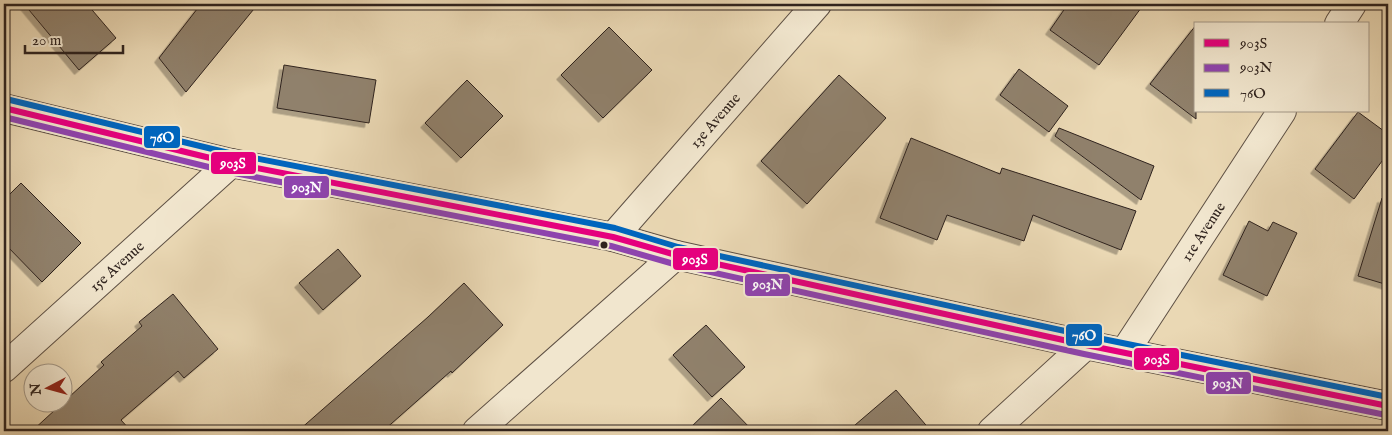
<svg xmlns="http://www.w3.org/2000/svg" width="1392" height="435" viewBox="0 0 1392 435" font-family="'IM FELL English',serif">
	<style>
		.building { fill: #90816c; stroke: #2f231e; filter: url(#shadow) }
		.lines { fill: none; stroke-linecap: round; stroke-linejoin: round }
		.minor-casing { stroke: #5e5044; stroke-width: 30 }
		.minor { stroke: #f1e6ce; stroke-width: 28 }
		.bus-1-casing { stroke: #f1e6ce; stroke-width: 10 }
		.bus-2-casing { stroke: #f1e6ce; stroke-width: 10 }
		.bus-3-casing { stroke: #f1e6ce; stroke-width: 10 }
		.bus-1 { stroke: #e5007d; stroke-width: 6 }
		.bus-2 { stroke: #8e44ad; stroke-width: 6 }
		.bus-3 { stroke: #0065bd; stroke-width: 6 }
		.bus-dot { fill: #2f231e; stroke: #f1e6ce; stroke-width: 2 }
		.labels { text-anchor: middle; stroke-width: 4; stroke-linejoin: round; paint-order: stroke }
		.street-label { font-size: 15px; fill: #2f231e; stroke: #f1e6ce }
		.line-badge { stroke: #f1e6ce; stroke-width: 2 }
		.badge-label { font-size: 14px; text-anchor: middle; font-weight: bold; fill: #fff }
	</style>
	<defs>
		<filter id="shadow"><feDropShadow dx="-4.5" dy="4.5" stdDeviation="0" flood-color="#0004"/></filter>
	</defs>
	<rect width="100%" height="100%" fill="#ead8b4"/>
	<filter id="stains"><feTurbulence type="fractalNoise" baseFrequency=".004" numOctaves="4"/><feColorMatrix values="0 0 0 0 .2 0 0 0 0 .09 0 0 0 0 .02 0 0 0 .5 -.17"/></filter>
	<radialGradient id="worn" r=".72"><stop offset=".6" stop-color="#630" stop-opacity="0"/><stop offset="1" stop-color="#630" stop-opacity=".3"/></radialGradient>
	<path class="building" d="M24,4H87L116,38L79,70Z
		M201,4H258L186,92L159,58Z
		M1068,4H1144L1099,65L1050,30Z
		M1196,25V119L1150,84Z
		M609,27L652,70L603,118L561,75Z
		M284,65L376,80L369,123L277,108Z
		M1019,69L1068,106L1049,132L1000,95Z
		M839,75L886,118L807,204L761,161Z
		M467,80L503,116L461,158L425,123Z
		M1358,112L1388,134V153L1354,199L1315,169Z
		M1059,128L1154,166L1141,200L1055,136Z
		M911,138L1000,174L1002,168L1136,211L1121,250L1033,215L1024,241L947,215L937,240L880,218Z
		M21,183L81,243L42,282L4,243V200Z
		M1382,198L1388,199V285L1358,276Z
		M1249,221L1268,231L1273,222L1297,233L1267,296L1223,275Z
		M338,249L361,276L323,310L299,283Z
		M464,283L503,325L452,373L451,371L383,431H298L428,317Z
		M173,294L218,349L184,378L178,371L121,420L131,431H32L104,365L101,362L142,326L139,322Z
		M706,325L745,367L712,397L673,355Z
		M896,390L931,431H848Z
		M721,398L753,431H687Z"/>
	<g class="lines">
		<g class="minor-casing">
			<g id="minor">
				<path d="M1339,24L1352,4"/>
				<path d="M4,108L231,163L613,237L676,255L1086,345L1388,406"/>
				<path id="s1" d="M613,237L817,4"/>
				<path id="s2" d="M1124,353L1282,111"/>
				<path id="s3" d="M4,368L231,163"/>
				<path d="M477,431L676,255"/>
				<path d="M992,431L1086,345"/>
			</g>
		</g>
		<use href="#minor" class="minor"/>
		<g class="bus-1-casing">
			<path id="bus-1" d="M4,108L231,163L613,237L676,255L1086,345L1388,406"/>
		</g>
		<g class="bus-2-casing">
			<path id="bus-2" d="M4,117L229,172L611,246L674,264L1084,354L1386,415"/>
		</g>
		<g class="bus-3-casing">
			<path id="bus-3" d="M6,99L233,154L615,228L678,247L1088,336L1388,397"/>
		</g>
		<use href="#bus-1" class="bus-1"/>
		<use href="#bus-2" class="bus-2"/>
		<use href="#bus-3" class="bus-3"/>
	</g>
	<circle class="bus-dot" cx="604" cy="245" r="4.5"/>
	<g class="labels">
		<g class="street-label">
			<text dy="5" stroke="none"><textPath href="#s1" startOffset="155">13e Avenue</textPath></text>
			<text dy="5" stroke="none"><textPath href="#s2" startOffset="145">11e Avenue</textPath></text>
			<text dy="5" stroke="none"><textPath href="#s3" startOffset="152">15e Avenue</textPath></text>
		</g>
	</g>
	<g class="line-badge">
		<rect x="143" y="125" width="38" height="24" rx="5" fill="#0065bd"/>
		<rect x="210" y="151" width="47" height="24" rx="5" fill="#e5007d"/>
		<rect x="283" y="175" width="47" height="24" rx="5" fill="#8e44ad"/>
		<rect x="672" y="247" width="47" height="24" rx="5" fill="#e5007d"/>
		<rect x="744" y="273" width="47" height="24" rx="5" fill="#8e44ad"/>
		<rect x="1065" y="323" width="38" height="24" rx="5" fill="#0065bd"/>
		<rect x="1133" y="347" width="47" height="24" rx="5" fill="#e5007d"/>
		<rect x="1205" y="371" width="47" height="24" rx="5" fill="#8e44ad"/>
	</g>
	<g class="badge-label">
		<text x="162" y="142">76O</text>
		<text x="233" y="168">903S</text>
		<text x="307" y="192">903N</text>
		<text x="695" y="264">903S</text>
		<text x="768" y="289">903N</text>
		<text x="1084" y="340">76O</text>
		<text x="1157" y="364">903S</text>
		<text x="1228" y="388">903N</text>
	</g>
	<rect width="1392" height="435" fill="none" stroke="#ead8b4" stroke-width="20"/>
	<rect x="5" y="5" width="1382" height="425" fill="none" stroke="#2f231e" stroke-width="2.5"/>
	<rect x="10" y="10" width="1372" height="415" fill="none" stroke="#2f231e"/>
	<rect x="1194" y="22" width="175" height="90" fill="#f1e6ce" stroke="#a39888"/>
	<rect x="1204" y="39" width="25" height="8" fill="#e5007d" stroke="#a39888"/>
	<text x="1240" y="48" font-size="15" fill="#2f231e">903S</text>
	<rect x="1204" y="64" width="25" height="8" fill="#8e44ad" stroke="#a39888"/>
	<text x="1240" y="72" font-size="15" fill="#2f231e">903N</text>
	<rect x="1204" y="89" width="25" height="8" fill="#0065bd" stroke="#a39888"/>
	<text x="1240" y="98" font-size="15" fill="#2f231e">76O</text>
	<g transform="translate(48 388) rotate(264)"><circle r="24" fill="#f1e6ce" stroke="#a39888"/>
	<path d="M0-4L9 19L0 12L-9 19Z" fill="#8f2418"/>
	<text y="-8" font-size="14" font-weight="bold" text-anchor="middle" fill="#2f231e">N</text>
	</g>
	<path d="M25 45v8h98v-8" fill="none" stroke="#2f231e" stroke-width="2.5"/>
	<text x="32" y="45" font-size="15" fill="#2f231e" stroke="#f1e6ce" stroke-width="4" paint-order="stroke">20 m</text>
	<rect width="100%" height="100%" filter="url(#stains)"/>
	<rect width="100%" height="100%" fill="url(#worn)"/>
</svg>
